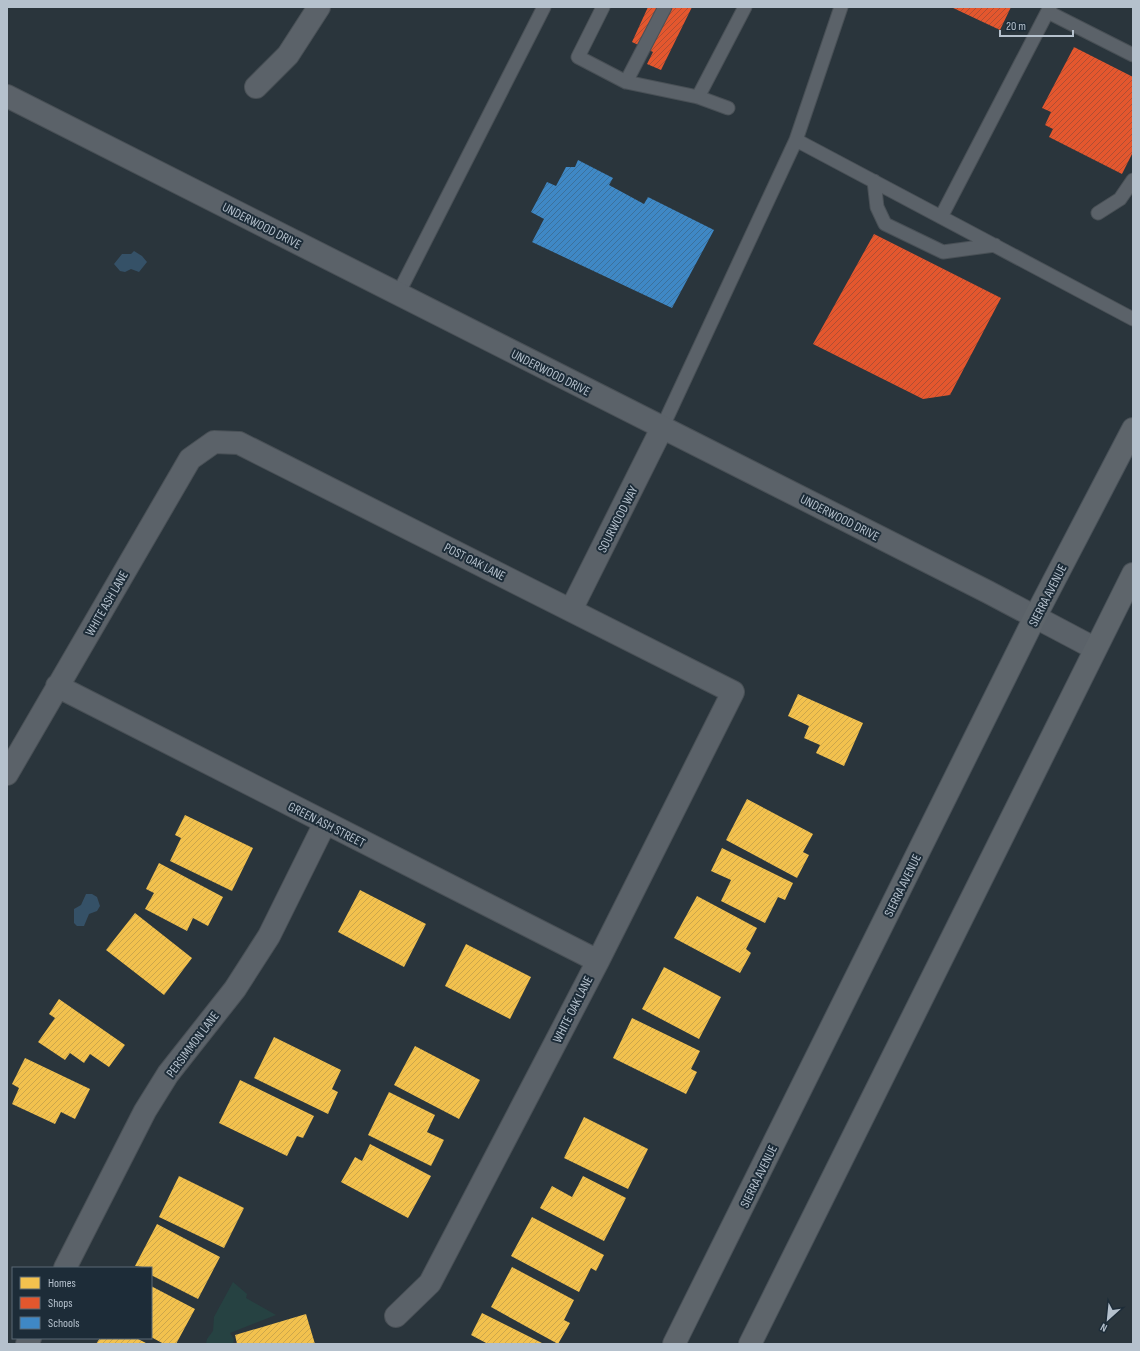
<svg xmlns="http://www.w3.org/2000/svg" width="1140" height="1351" viewBox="0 0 1140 1351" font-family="'Sofia Sans Condensed',sans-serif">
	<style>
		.green { fill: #264242 }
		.water { fill: #355167 }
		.homes { fill: url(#homes-hatch) }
		.shops { fill: url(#shops-hatch) }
		.schools { fill: url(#schools-hatch) }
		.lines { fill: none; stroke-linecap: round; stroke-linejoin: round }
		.service-casing { stroke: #495056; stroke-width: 15 }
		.minor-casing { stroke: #495056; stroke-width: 24 }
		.primary-casing { stroke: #495158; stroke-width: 24 }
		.service { stroke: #5b6269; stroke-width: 13 }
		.minor { stroke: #5b6269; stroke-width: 22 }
		.primary { stroke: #5e656b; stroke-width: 22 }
		.labels { text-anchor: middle; stroke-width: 4; stroke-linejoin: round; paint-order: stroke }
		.street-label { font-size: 13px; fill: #b5c1cd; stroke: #1d2c38 }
	</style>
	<defs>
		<pattern id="homes-hatch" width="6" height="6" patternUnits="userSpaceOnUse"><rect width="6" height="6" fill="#f2c14e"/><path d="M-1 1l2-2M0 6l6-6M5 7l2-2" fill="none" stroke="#cca64b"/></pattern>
		<pattern id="shops-hatch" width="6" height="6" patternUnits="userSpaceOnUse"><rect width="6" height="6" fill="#e4572e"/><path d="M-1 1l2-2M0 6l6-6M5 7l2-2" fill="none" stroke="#b04e33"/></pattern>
		<pattern id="schools-hatch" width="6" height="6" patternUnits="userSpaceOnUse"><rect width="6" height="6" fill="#3f88c5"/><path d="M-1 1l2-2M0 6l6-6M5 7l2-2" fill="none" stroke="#3c719c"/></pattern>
	</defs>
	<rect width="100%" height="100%" fill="#2a353c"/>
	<path class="green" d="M233,1282L247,1294L246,1298L276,1315L230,1333L234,1339L233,1344H206L207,1339L213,1331L214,1317Z"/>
	<path class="water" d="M134,251L142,256L147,262L139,272L131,269L125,272L120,271L114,264L122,254H131Z
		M86,894H92L97,897L100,906L97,911L89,914L84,926H77L74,923V909L81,905Z"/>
	<path class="homes" d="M798,694L863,723L844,766L816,753L820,745L804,738L809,726L788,716Z
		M747,799L813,834L803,852L809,855L797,878L726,840Z
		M185,815L253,848L232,891L170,861L181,838L175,835Z
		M722,848L793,883L785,900L778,897L765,923L721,901L731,880L711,871Z
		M159,863L223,897L208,926L193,918L187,931L145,909L154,893L146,889Z
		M360,890L426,924L404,967L338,932Z
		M697,896L757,928L746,949L751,953L740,973L674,938Z
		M135,913L192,958L164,995L106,950Z
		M466,944L531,977L510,1019L445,986Z
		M664,967L721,997L699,1039L642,1009Z
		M59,999L125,1045L109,1067L90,1054L84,1063L70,1053L65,1060L38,1042L55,1018L49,1014Z
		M632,1018L700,1051L691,1069L697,1072L686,1094L613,1058Z
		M274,1037L341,1070L332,1089L338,1092L328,1114L254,1078Z
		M415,1046L480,1080L459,1119L394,1085Z
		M25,1058L90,1089L75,1119L61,1112L55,1124L12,1104L19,1088L12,1084Z
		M240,1080L314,1116L303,1138L297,1136L287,1156L219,1123Z
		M389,1092L435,1115L427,1132L444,1140L431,1166L368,1135Z
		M584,1117L648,1149L628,1189L564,1158Z
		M370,1144L431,1176L408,1218L341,1182L355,1157L362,1161Z
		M179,1176L244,1208L224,1248L159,1217Z
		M583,1176L626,1198L604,1241L540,1208L552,1186L572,1197Z
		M532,1217L604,1255L596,1271L591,1268L579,1292L511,1256Z
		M157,1224L220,1257L198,1299L151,1275V1268L135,1266Z
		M512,1267L574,1300L564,1320L570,1323L558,1344L491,1307Z
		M151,1286L195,1309L176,1344H164L151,1337Z
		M482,1313L544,1344H488L471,1335Z
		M306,1314L315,1344H237L235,1335Z
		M100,1338H136L148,1344H96Z"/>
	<path class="shops" d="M648,7H692L661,70L647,64L653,52L632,42Z
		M951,7H1011L1000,30Z
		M1074,47L1133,77V152L1122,174L1049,137L1053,129L1045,125L1051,112L1042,108Z
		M874,234L1001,298L950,395L923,399L813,344Z"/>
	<path class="schools" d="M578,160L613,178L609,185L644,204L648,197L714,230L672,308L532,242L544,219L531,212L547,182L556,186L566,167H575Z"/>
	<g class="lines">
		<g class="service-casing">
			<path id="service" d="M603,7L578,57L626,82L698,97L728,108
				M1048,12L1133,55
				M626,82L665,7
				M698,97L745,7
				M796,140L1133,319
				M874,181L877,207L885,224L943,252L995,245
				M1098,213L1120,199L1133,180
				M941,217L1050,7
				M398,294L544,7
				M662,428L796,140L841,7"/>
		</g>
		<g class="minor-casing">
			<path id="minor" d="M256,87L288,55L319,7
				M7,96L988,592L1094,648
				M571,610L662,428
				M57,686L598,961
				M7,774L190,459L214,442L239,443L733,692L598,961L430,1283L396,1316
				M65,1268L145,1111L168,1074L235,989L269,936L325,823
				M27,1344L30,1338"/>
		</g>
		<g class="primary-casing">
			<path id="primary" d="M674,1344L1035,617L1133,429
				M750,1344L1133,574"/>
		</g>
		<use href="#service" class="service"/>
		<use href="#minor" class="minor"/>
		<use href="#primary" class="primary"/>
	</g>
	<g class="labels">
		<g class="street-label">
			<text transform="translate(262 225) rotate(27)" y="5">UNDERWOOD DRIVE</text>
			<text transform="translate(551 372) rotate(27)" y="5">UNDERWOOD DRIVE</text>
			<text transform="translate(840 517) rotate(27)" y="5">UNDERWOOD DRIVE</text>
			<text transform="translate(617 519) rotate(-63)" y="5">SOURWOOD WAY</text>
			<text transform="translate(475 561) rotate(27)" y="5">POST OAK LANE</text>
			<text transform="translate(1047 595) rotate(-63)" y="5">SIERRA AVENUE</text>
			<text transform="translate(106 603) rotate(-60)" y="5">WHITE ASH LANE</text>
			<text transform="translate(327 824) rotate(27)" y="5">GREEN ASH STREET</text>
			<text transform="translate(902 885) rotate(-64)" y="5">SIERRA AVENUE</text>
			<text transform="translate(572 1009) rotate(-63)" y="5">WHITE OAK LANE</text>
			<text transform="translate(192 1044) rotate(-53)" y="5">PERSIMMON LANE</text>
			<text transform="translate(758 1176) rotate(-64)" y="5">SIERRA AVENUE</text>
		</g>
	</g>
	<rect width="1140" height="1351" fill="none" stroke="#b5c1cd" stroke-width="16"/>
	<rect x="12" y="1267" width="140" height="72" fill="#1d2c38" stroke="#5a6874"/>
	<rect x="20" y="1277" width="20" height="12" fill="#f2c14e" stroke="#5a6874"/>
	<text x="48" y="1287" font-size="12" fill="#b5c1cd">Homes</text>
	<rect x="20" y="1297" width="20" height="12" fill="#e4572e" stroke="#5a6874"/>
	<text x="48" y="1307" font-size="12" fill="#b5c1cd">Shops</text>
	<rect x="20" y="1317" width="20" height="12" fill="#3f88c5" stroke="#5a6874"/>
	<text x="48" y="1327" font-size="12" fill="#b5c1cd">Schools</text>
	<g transform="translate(1108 1319) rotate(207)" stroke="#1d2c38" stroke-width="3" paint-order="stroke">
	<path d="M0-3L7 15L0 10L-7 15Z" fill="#b5c1cd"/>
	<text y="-6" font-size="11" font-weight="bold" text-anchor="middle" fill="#b5c1cd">N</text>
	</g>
	<path d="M1000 30v6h73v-6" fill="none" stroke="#b5c1cd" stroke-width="2"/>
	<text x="1006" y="30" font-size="12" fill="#b5c1cd" stroke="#1d2c38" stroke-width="3" paint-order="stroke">20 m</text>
</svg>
